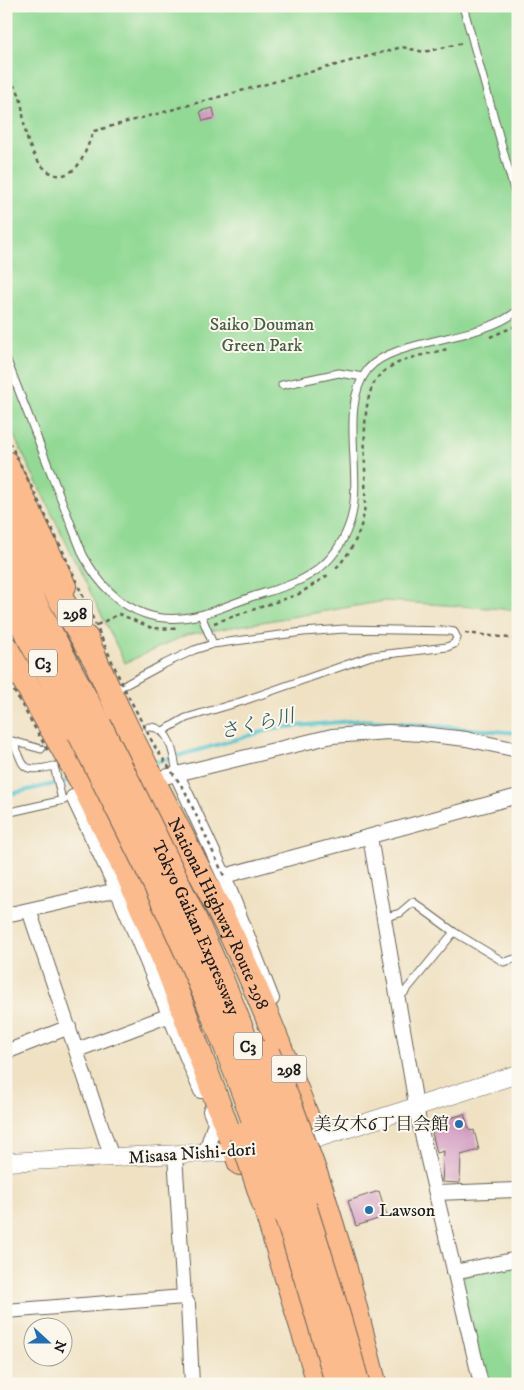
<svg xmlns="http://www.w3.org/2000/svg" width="524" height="1390" viewBox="0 0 524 1390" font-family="'IM FELL DW Pica','Noto Serif JP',serif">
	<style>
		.green { fill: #91d994; stroke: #567a58 }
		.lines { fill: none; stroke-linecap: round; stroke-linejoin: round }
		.stream { stroke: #59c6d0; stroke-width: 4 }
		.building { fill: #d29bc1 }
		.service-casing { stroke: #666156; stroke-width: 9 }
		.minor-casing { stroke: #666156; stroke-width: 16 }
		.tertiary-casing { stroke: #666156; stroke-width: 19 }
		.trunk-casing { stroke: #666156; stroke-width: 26 }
		.motorway-casing { stroke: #666156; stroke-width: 27 }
		.path { stroke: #666156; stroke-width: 2.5; stroke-dasharray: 4 4; stroke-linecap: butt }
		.service { stroke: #fff; stroke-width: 7 }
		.minor { stroke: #fff; stroke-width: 14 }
		.tertiary { stroke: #fff; stroke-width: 18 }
		.trunk { stroke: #fbbb8d; stroke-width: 24 }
		.motorway { stroke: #fbbb8d; stroke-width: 25 }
		.motorway-bridge-casing { stroke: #666156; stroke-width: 27; stroke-linecap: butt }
		.path-bridge { stroke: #666156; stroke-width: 2.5; stroke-dasharray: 4 4; stroke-linecap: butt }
		.motorway-bridge { stroke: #fbbb8d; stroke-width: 25 }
		.poi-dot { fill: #1f6fb2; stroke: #fbf7ec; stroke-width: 2 }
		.labels { text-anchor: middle; stroke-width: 4; stroke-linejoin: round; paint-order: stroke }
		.shield { fill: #fbf7ec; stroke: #5f5e5a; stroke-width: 1 }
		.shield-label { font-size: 16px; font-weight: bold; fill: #1c1c1c }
		.park-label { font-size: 18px; fill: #455e46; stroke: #fbf7ec }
		.street-label { font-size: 18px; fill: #1c1c1c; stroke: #fbf7ec }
		.poi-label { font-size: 18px; fill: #1c1c1c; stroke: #fbf7ec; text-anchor: end }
		.water-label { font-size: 19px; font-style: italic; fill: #346064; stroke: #fbf7ec }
	</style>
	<rect width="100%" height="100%" fill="#fbf7ec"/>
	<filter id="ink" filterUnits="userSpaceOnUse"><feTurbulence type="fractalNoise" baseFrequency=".02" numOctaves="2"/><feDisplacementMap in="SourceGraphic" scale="10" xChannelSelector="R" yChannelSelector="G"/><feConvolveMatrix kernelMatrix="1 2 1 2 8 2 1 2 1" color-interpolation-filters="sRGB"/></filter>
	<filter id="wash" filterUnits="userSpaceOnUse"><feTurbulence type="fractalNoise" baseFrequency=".0096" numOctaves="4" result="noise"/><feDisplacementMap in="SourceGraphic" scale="20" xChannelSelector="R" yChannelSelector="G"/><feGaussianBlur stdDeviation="1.12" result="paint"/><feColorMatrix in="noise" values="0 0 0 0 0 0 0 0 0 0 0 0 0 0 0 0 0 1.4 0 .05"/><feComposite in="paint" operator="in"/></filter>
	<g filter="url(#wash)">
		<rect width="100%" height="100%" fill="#efe1c2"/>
		<path class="green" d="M6,6H518V610L385,601L186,635L125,663L6,420Z
			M518,1264V1380L504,1384H484L461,1277Z"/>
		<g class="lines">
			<path class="stream" d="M153,763L276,728L362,720L518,733
				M6,795L71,780"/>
		</g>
		<g id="blocks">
			<path class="building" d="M213,108L215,118L203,121L200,111Z
				M464,1114L470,1131L474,1130L479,1150L461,1155L460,1183L442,1182L444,1151L437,1153L430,1124Z
				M379,1191L387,1216L356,1226L348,1201Z"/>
		</g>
	</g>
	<g filter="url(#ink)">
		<use href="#blocks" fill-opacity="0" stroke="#666156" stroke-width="1"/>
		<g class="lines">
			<g class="service-casing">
				<path id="service" d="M463,6L518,204
					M6,358L83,555C97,581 116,604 145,614C156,618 170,619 182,618C206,616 228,605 251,597C273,590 297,585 317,570C332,559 343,542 349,525C366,479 337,408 368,369C394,338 484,341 518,310
					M282,385L339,373L363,377
					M201,615L213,644
					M114,691L162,665L194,650L213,644L303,632L344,629L449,631L454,632L457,638L454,644L447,647L371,656L243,701L186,718L163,731
					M149,727C171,726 174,757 177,774
					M6,738C30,755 9,777 54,766L62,800
					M9,740L41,749
					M6,813L64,800
					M383,918L400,913L413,902L454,932
					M398,1000L454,932L504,962L518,958"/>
			</g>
			<g class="minor-casing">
				<path id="minor" d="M177,775L224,876L272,999
					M148,781L332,736L388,732L422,734L466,739L518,750
					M93,793L73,797L117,890L201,1091
					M370,837L419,1122L481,1384
					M224,876L518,796
					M29,910L112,1158
					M6,915L117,890
					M77,1050L170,1015
					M6,1052L69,1027
					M205,1154L215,1123L210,1111
					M175,1155L184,1297L188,1304L192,1384
					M436,1193L518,1190
					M454,1272L518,1259
					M6,1311L184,1297"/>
			</g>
			<g class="tertiary-casing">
				<path id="tertiary" d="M294,1143L315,1139L518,1074
					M6,1162L246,1151"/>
			</g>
			<g class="trunk-casing">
				<g id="trunk">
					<path d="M6,463L64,586"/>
					<path id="s1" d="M86,638C127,737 181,831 228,928C258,990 283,1055 308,1120"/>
					<path d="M6,648L81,780L130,879L169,971L240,1163"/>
				</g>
			</g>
			<g class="motorway-casing">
				<path id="motorway" d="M6,503L94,657
					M6,550L99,725
					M6,593L80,733
					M321,1191L344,1267L374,1384
					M267,1211L320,1384"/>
			</g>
			<path class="path" d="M6,80C10,83 15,86 17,90C23,99 23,123 26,135C31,154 49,187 72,171C83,164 88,143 94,131L402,47L424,52L463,43
				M490,337L518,325
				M336,568C349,555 359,537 363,518C371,481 353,398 382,373C399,358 425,355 447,349
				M214,623L299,594L328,575
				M97,625L119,614L152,628L179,629
				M465,633L518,639"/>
			<use href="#service" class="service"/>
			<use href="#minor" class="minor"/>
			<use href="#tertiary" class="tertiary"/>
			<use href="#trunk" class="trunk"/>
			<use href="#motorway" class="motorway"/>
			<g class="motorway-bridge-casing">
				<g id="motorway-bridge">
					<path id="s2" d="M99,725C141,809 184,893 221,980C276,1112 319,1246 357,1384"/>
					<path d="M80,733C123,818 167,903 204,991C258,1119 300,1250 338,1384"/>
					<path d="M267,1053L290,1106L321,1191"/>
					<path d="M242,1135L267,1211"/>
				</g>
			</g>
			<path class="path-bridge" d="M6,435L61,547L123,686L155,747L185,791L224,876
				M6,677L48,751"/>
			<use href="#motorway-bridge" class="motorway-bridge"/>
		</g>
	</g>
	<g class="poi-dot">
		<circle cx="459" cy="1124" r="5"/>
		<circle cx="369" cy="1210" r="5"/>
	</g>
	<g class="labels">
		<g class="shield">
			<rect x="57.5" y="599.5" width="35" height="27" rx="4"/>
			<rect x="29" y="649.5" width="28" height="27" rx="4"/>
			<rect x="234" y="1032.5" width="28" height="27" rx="4"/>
			<rect x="271.5" y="1055.5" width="35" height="27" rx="4"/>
		</g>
		<g class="shield-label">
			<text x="75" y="619">298</text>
			<text x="43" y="669">C3</text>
			<text x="248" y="1052">C3</text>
			<text x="289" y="1075">298</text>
		</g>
		<g class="park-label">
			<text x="262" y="330">Saiko Douman<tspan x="262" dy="21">Green Park</tspan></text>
		</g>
		<g class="street-label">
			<text dy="6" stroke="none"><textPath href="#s1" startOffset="306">National Highway Route 298</textPath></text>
			<text dy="6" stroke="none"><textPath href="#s2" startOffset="225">Tokyo Gaikan Expressway</textPath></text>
			<text transform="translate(192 1153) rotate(-4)" y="6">Misasa Nishi-dori</text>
		</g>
		<g class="poi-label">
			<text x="449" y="1130">美女木6丁目会館</text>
			<text x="379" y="1216" text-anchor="start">Lawson</text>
		</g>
		<g class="water-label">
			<text transform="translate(257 723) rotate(-13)" y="7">さくら川</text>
		</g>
	</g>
	<rect width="524" height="1390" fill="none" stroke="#fbf7ec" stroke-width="25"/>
	<g transform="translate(48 1342) rotate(111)"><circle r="24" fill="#fbf7ec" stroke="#a29f99"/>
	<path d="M0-4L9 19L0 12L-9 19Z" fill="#1f6fb2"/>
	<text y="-8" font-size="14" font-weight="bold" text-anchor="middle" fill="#1c1c1c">N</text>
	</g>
</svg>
